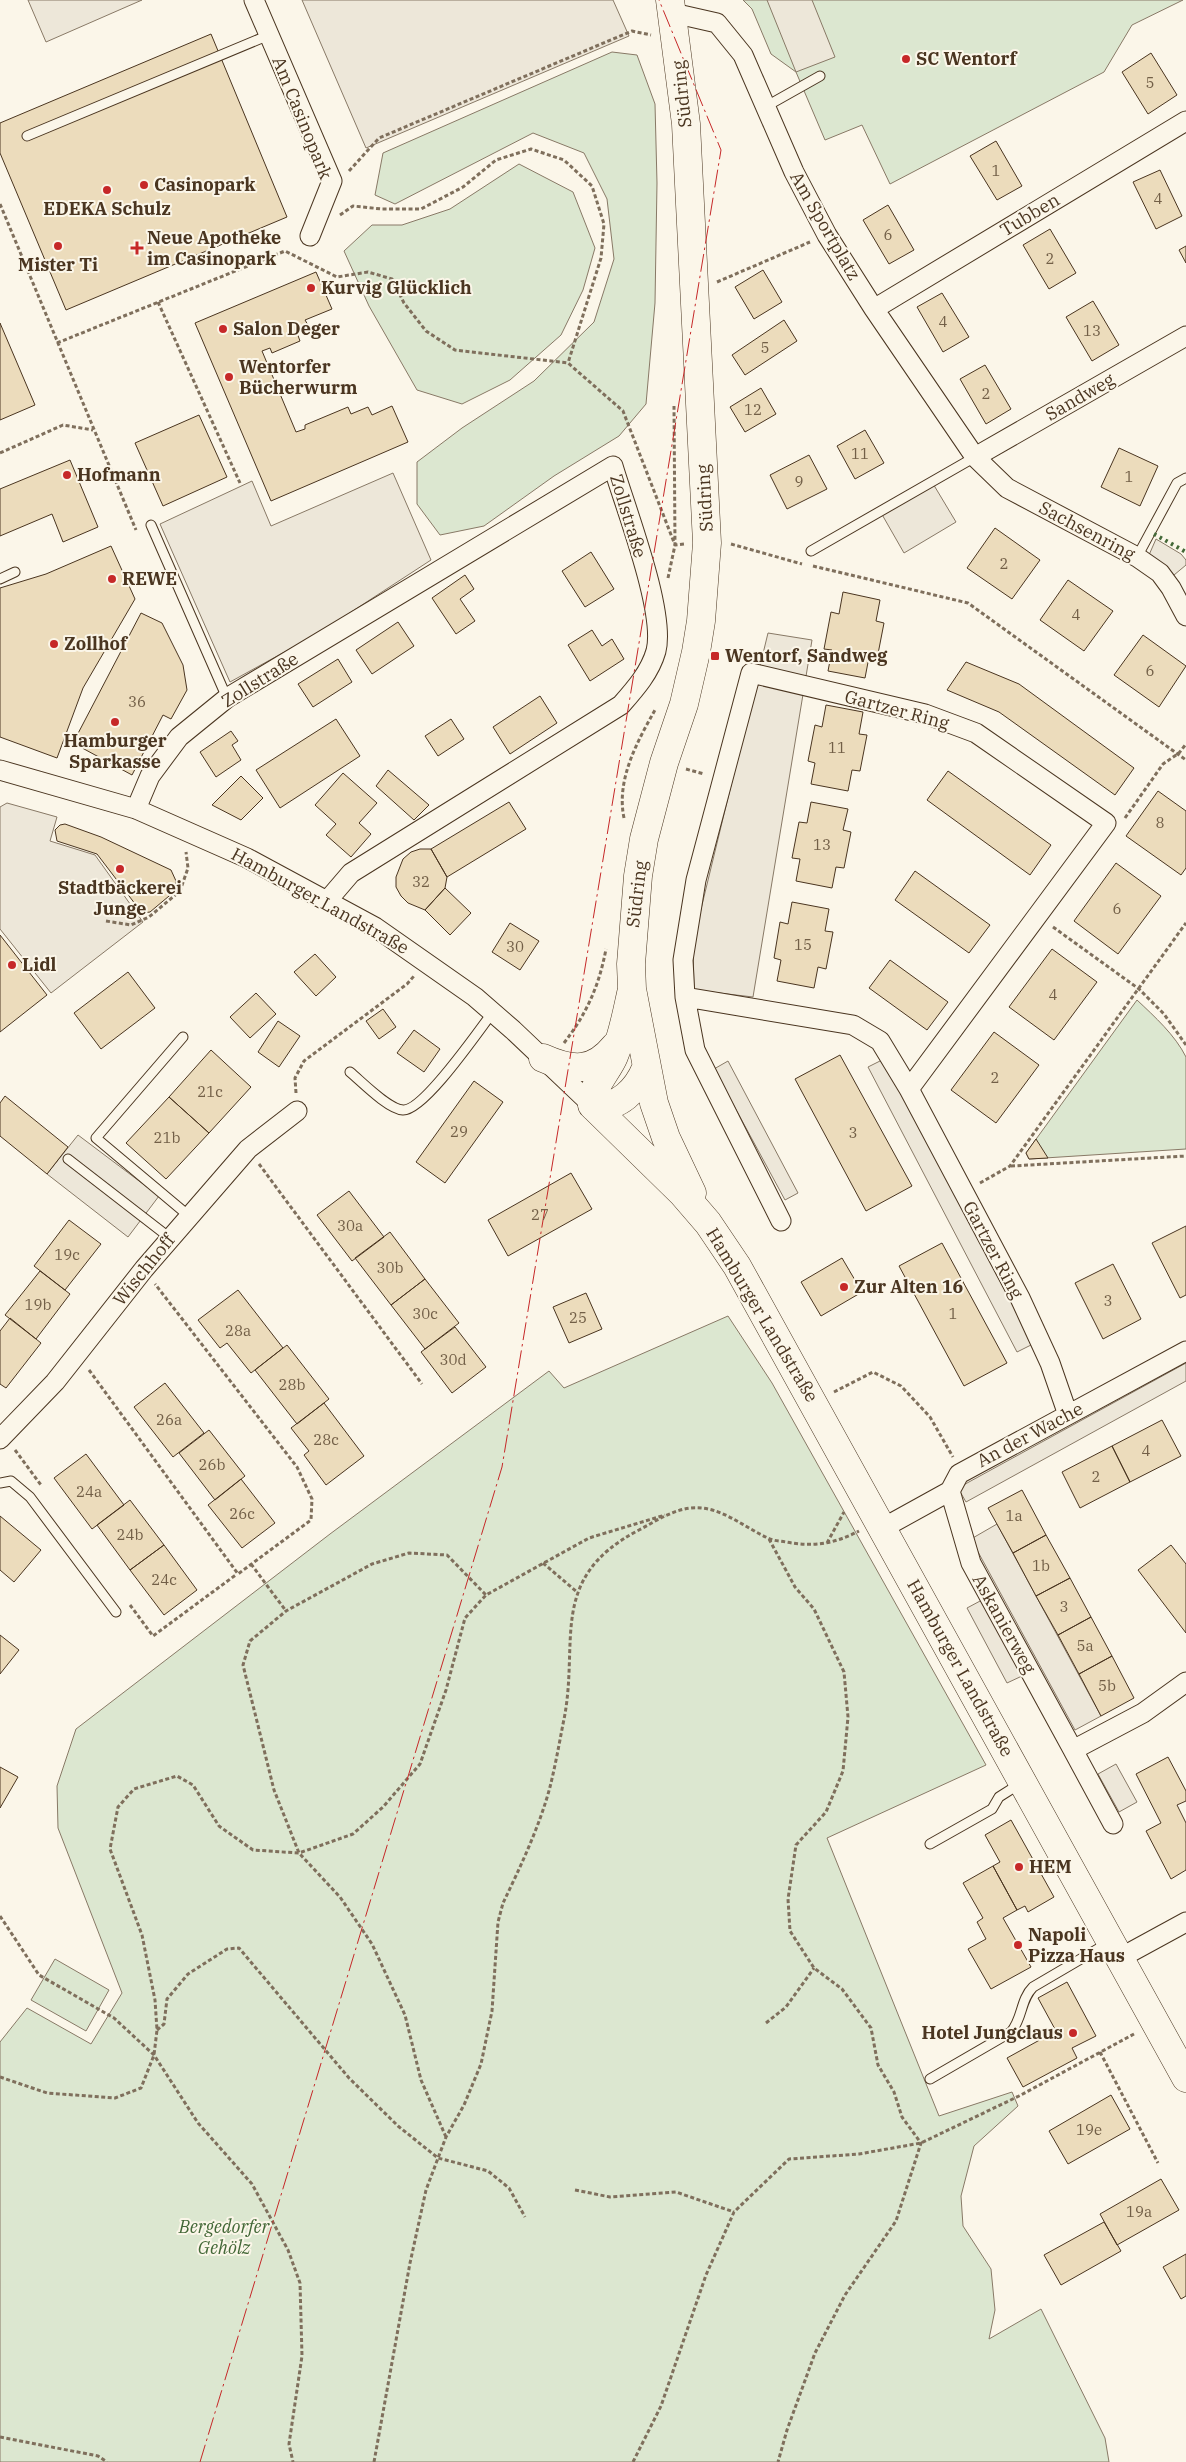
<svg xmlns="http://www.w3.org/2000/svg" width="1186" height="2462" viewBox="0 0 1186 2462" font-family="'IBM Plex Serif',serif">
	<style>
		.green { fill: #dce7d0; stroke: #887966 }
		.parking { fill: #ede7d9; stroke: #887966 }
		.building { fill: #ecdcbc; stroke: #4a3520 }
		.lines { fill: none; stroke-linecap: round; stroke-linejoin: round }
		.service-casing { stroke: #4a3520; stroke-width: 11 }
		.minor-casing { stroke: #4a3520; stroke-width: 21 }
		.primary-casing { stroke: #4a3520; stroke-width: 29 }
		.path { stroke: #7f6f5c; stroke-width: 3; stroke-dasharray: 4 2.5; stroke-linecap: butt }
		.service { stroke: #fbf6e9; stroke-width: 9 }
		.minor { stroke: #fbf6e9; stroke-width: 19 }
		.primary { stroke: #fbf6e9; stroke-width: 28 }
		.hedge { stroke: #436837; stroke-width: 4; stroke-dasharray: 2.5 4; stroke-linecap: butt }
		.power { stroke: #c62828; stroke-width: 1; stroke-dasharray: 18 4 2.5 4; stroke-linecap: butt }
		.poi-dot { fill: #c62828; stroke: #fbf6e9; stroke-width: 2 }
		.labels { text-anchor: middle; stroke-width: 4; stroke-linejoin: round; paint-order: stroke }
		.number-label { font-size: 15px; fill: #725f47 }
		.poi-label { font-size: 18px; font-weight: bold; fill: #4a3520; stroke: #fbf6e9; text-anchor: start }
		.street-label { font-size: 18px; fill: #4a3520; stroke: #fbf6e9 }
		.park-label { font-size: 18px; font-style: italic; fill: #436837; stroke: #fbf6e9 }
	</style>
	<rect width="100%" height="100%" fill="#fbf6e9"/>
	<path class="green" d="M743,0H1183L1132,25L1104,72L890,184L862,125L825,140L796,72L771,54L752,9Z
		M612,52L637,55L655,104L657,183L655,303L646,404L619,436L554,476L484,526L440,535L417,504V462L462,428L534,381L594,322L614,259L607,199L584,153L533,133L395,204L375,195L383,153Z
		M519,164L573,192L595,248L583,290L561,335L510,380L462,404L417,390L369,306L344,251L372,225H402L450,209Z
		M1137,1000C1155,1017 1175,1035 1186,1057V1149L1029,1159L1026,1153Z
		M728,1316L772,1383L986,1765L827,1838L939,2116L1012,2092L1018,2106L974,2146L961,2196L963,2226L991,2269L995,2310L989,2339L1041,2309L1105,2438L1109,2462H0V2042L27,2008L91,2044L122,1993L58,1828L57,1786L76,1729L330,1534L549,1371L564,1388Z
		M55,1959L109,1990L86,2031L31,2000Z"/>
	<path class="parking" d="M28,0H142L46,42Z
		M302,0H613L629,36L366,148Z
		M767,0H812L835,57L796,72Z
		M393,473L431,560L319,633L230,682L160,524L252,481L271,526Z
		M932,482L956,522L904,553L880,511Z
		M1156,539L1181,554L1186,560V565L1174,575L1167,567L1149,555Z
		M768,633L812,640L753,997L694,990L693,942Z
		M7,803L57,817L50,841L95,855L143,922L51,993L0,929V807Z
		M884,1059L1033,1344L1017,1352L868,1067Z
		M728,1061L798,1193L785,1200L714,1069Z
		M78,1135L159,1196L128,1237L47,1174Z
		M1186,1363V1381L966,1502L958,1488Z
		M997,1524L1101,1716L1075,1730L971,1539Z
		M982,1600L1022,1676L1007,1683L967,1608Z
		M1116,1764L1137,1802L1119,1812L1098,1774Z"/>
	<path class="building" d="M211,34L287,217L66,310L0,153V123Z
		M1151,53L1177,95L1148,114L1122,72Z
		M996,141L1022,186L997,200L970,156Z
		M1160,170L1182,216L1156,229L1133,182Z
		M888,205L914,250L889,264L863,220Z
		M1050,229L1076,273L1049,289L1023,245Z
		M1186,246V263L1179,250Z
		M763,270L782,302L754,319L735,287Z
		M316,272L332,309L305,320L308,325L296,330L300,341L272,353L270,348L262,351L296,432L305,429V425L348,407L351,414L368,407L372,415L392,406L408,442L271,501L195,323Z
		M942,293L969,337L943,352L917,307Z
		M1093,301L1119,345L1092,361L1066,317Z
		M784,320L797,341L745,375L732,355Z
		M0,323L35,405L0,420Z
		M985,365L1011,409L986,424L960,379Z
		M761,388L776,414L745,432L730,407Z
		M199,415L227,477L163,506L135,443Z
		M865,430L884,463L855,479L837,446Z
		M1119,448L1158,466L1140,506L1101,487Z
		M809,455L827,489L787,509L770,475Z
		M70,460L98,527L63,542L52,514L0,536V489Z
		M995,528L1040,560L1012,599L967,568Z
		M111,546L135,599L83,688L57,758L0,737V588L46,574Z
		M591,552L614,589L585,607L562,571Z
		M465,575L474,589L460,599L475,621L456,634L432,598Z
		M1068,580L1113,611L1084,651L1040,620Z
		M843,592L880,600L876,621L884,623L877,659L869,657L865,678L828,671L832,650L824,649L831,612L839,614Z
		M141,613L162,623L183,665L187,690L171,719L163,715L132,775L73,743Z
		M398,622L414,646L372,674L356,650Z
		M592,630L602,646L612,639L624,659L590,681L568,645Z
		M1143,635L1186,666L1159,707L1114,675Z
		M338,659L352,682L313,707L298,684Z
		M966,662L1019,684L1134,768L1115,795L999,712L947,690Z
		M540,696L557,723L510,754L493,727Z
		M826,705L863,712L859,734L867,735L860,771L852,770L848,791L811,784L815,763L808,761L815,725L822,727Z
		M336,719L360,756L280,808L256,770Z
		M451,719L464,739L438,756L425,736Z
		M231,731L238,741L232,745L241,760L216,777L200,752Z
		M388,770L429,805L414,820L376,786Z
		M948,771L1051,845L1030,875L927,800Z
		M343,773L377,803L359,823L371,834L351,857L326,835L336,824L315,805Z
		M241,776L263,798L241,820L212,805Z
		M1158,791L1186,811V868L1181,875L1126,836Z
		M509,802L526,829L447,877L431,849Z
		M811,802L848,809L843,830L851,832L844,868L836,867L832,888L796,881L800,859L792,858L799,822L807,823Z
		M65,824L101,837L171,870L176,881L175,891L150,912L142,913L97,854L57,841L55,830L60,825Z
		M420,849H431L447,877L445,888L425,910L408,903L401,896L396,887V877L403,859L411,852Z
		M1116,863L1161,896L1118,954L1074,921Z
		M915,871L990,925L969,953L895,900Z
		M445,888L471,913L450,935L425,910Z
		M792,902L829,909L825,931L833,932L826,969L818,967L814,988L777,981L781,960L774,958L780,922L788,924Z
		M510,923L539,941L520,970L492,952Z
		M0,935L47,995L0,1032Z
		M1052,949L1097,982L1054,1040L1009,1007Z
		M315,954L336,977L316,996L294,972Z
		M890,960L948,1002L927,1030L869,988Z
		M128,972L155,1008L101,1049L74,1013Z
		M256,993L276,1014L250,1038L230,1017Z
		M383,1009L396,1027L379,1039L366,1021Z
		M278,1021L300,1036L279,1067L258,1052Z
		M414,1030L440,1049L424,1072L397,1053Z
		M994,1032L1039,1065L996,1123L951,1090Z
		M211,1050L251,1087L209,1133L169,1097Z
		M840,1055L912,1186L866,1211L795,1079Z
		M474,1081L503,1102L445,1183L416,1162Z
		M5,1096L68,1147L47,1174L0,1136V1103Z
		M169,1097L209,1133L166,1179L126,1143Z
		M1036,1139L1048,1158L1029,1159L1026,1153Z
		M571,1173L592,1209L508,1256L488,1220Z
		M349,1191L384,1237L352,1261L317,1215Z
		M69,1220L101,1244L65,1290L34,1266Z
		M1186,1226V1295L1180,1298L1152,1243Z
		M390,1232L425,1279L391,1305L355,1258Z
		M942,1243L1007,1363L964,1386L899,1266Z
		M842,1258L862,1292L821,1316L801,1282Z
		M1113,1264L1141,1319L1103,1339L1075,1283Z
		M40,1271L70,1294L36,1339L5,1315Z
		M425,1279L459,1323L425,1349L391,1305Z
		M238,1290L283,1348L251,1373L227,1343L220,1348L198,1320Z
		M586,1293L602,1329L569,1343L553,1307Z
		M10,1318L41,1343L6,1388L0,1384V1331Z
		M455,1327L486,1367L452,1393L421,1352Z
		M287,1345L329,1399L297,1424L255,1370Z
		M165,1383L204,1433L173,1457L134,1407Z
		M324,1403L364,1456L326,1485L304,1455L309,1451L291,1428Z
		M1162,1420L1181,1456L1130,1482L1112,1446Z
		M209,1430L245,1476L215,1500L179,1453Z
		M1112,1446L1130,1482L1080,1508L1062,1472Z
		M86,1454L124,1505L92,1529L54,1478Z
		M241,1479L275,1523L242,1548L208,1505Z
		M1022,1490L1046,1535L1013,1553L988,1508Z
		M130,1500L164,1545L130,1570L97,1525Z
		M0,1516L41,1550L14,1582L0,1570Z
		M1046,1535L1070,1578L1036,1596L1013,1553Z
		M164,1545L197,1590L164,1615L130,1570Z
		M1171,1545L1186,1564V1633L1138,1570Z
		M1070,1578L1091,1617L1058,1635L1036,1596Z
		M1091,1617L1112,1656L1079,1674L1058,1635Z
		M0,1635L19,1650L0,1674Z
		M1112,1656L1134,1698L1101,1716L1079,1674Z
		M1168,1757L1186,1791V1801L1177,1805L1186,1823V1870L1171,1879L1146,1831L1161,1823L1136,1774Z
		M0,1767L18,1777L0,1808Z
		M1011,1820L1054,1897L1028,1912L1025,1906L1017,1910L993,1866L1000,1862L985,1835Z
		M993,1866L1017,1910L1003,1918L1031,1967L991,1989L968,1949L986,1939L977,1922L983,1918L963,1883Z
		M1067,1982L1096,2036L1072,2048L1077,2058L1023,2087L1007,2058L1056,2031L1038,1998Z
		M1111,2095L1130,2129L1068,2164L1049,2131Z
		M1161,2179L1179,2210L1117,2245L1100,2214Z
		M1104,2222L1121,2251L1061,2285L1044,2255Z
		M1186,2254V2296L1181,2299L1163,2267Z"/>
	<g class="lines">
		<g class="service-casing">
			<path id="service" d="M765,107L820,76
				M27,136L269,35
				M151,525L227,698
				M811,551L975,457
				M1137,557L1177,483L1186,478
				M0,579L15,572
				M183,1037L96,1138L189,1216
				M350,1072C362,1082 388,1109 403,1110C424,1111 479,1030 493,1012
				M68,1159L170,1238
				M0,1483L11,1481L30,1497L116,1612
				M930,1844L992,1809L999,1797L1021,1783
				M930,2079L1011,2032C1023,2018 1020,2000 1033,1987L1108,1943"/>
		</g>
		<g class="minor-casing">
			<path id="minor" d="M254,0L332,181L310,236
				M673,13L717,23L743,55L794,172L827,235L874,309L975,457L1007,488L1137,557L1160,573L1171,588L1186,616
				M874,309L1186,121
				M975,457L1186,336
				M0,770L136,809L247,858L375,927L475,997L513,1030L592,1105
				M136,809L150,776L179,737L227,698L613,466C625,507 666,612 656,651C650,672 636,688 621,705L351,873L327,901
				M685,997L853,1025L880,1041L909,1089L1020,1298L1050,1363L1068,1415
				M781,1221L695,1050L685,997L683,960L696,880L751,673L925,714L976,733L1106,823L909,1089
				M0,1439L55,1382L144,1269L248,1149L297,1111
				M950,1491L971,1563L1073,1750L1143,1713L1186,1682
				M883,1528L950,1491L959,1474L1186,1351
				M1073,1750L1113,1824
				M1120,1958L1186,1922"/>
		</g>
		<g class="primary-casing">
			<path id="primary" d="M670,0L686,124L707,543L701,621L696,652L684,704L664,763L644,839L638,876L631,964L632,989L654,1103L666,1138L692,1193
				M632,989C627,1011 623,1035 614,1056C608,1071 590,1088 592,1105L683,1194L708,1223L737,1266L1186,2078
				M543,1058C572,1071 593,1073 615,1046
				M594,1107C619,1108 637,1090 646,1068"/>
		</g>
		<path class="path" d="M349,171L379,138L632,31L651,35
			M0,204L136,530
			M340,215L353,206L382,209H421L463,187L496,160L531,149L564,160L592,186L604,224L601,258L568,363
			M717,282L810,242
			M158,302L240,483
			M57,343L285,251L337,277L368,272L392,279L404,303L426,331L455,350L568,363L623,411L675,545L685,544
			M0,453L63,425L93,430
			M731,544L802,564
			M813,566L968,603L1186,760
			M668,578L675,545L674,406
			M686,769L704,774
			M624,818C616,780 637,742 655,710
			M1125,818L1163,764L1179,753L1186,744
			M106,921L131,925L149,917L180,891L188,868L186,852
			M1053,927L1139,989L1164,1014L1186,1045
			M564,1043C587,1013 599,986 606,949
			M296,1093L295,1078L304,1061L407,984L414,976
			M259,1164L422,1384
			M1011,1166L1186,1156
			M980,1183L1010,1166L1186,923
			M89,1370L238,1574L311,1520L312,1499L297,1467L155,1284
			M834,1392L873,1372L901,1386L930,1417L953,1457
			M15,1450L41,1485
			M769,1539L795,1587L814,1609L844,1672L848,1717L843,1771L826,1812L796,1845L788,1899L790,1931L814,1968L842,1989L871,2028L878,2065L894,2092L902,2117L921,2143L896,2221L845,2295L815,2353L787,2430L778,2462
			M827,1543L844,1512
			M543,1563L577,1592
			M251,1564L286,1611
			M130,1605L153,1636L237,1574
			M0,1916L39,1975L114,2018L154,2055L198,2123L252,2184L288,2250L300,2283L302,2356L289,2444L293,2462
			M766,2023L786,2007L814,1968
			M157,2030L164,2024L167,1999L188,1974L227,1949L239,1948L349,2078L398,2126L438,2158L488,2171L509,2188L525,2217
			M1100,2052L1158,2163
			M0,2077L47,2093L115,2098L141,2088L154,2055L157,2030L155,2000L142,1935L110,1849L118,1807L134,1789L177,1776L193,1785L219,1826L253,1850L299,1853L353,1834L383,1807L420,1764L446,1690L465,1618L486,1595L589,1538L665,1515
			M446,2137L421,2080L405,2015L372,1944L340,1897L299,1853L274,1790L243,1665L250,1641L286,1611L372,1564L409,1553L447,1555L486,1595
			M575,2190L610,2197L676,2192L734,2212
			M0,2437L98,2456L107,2462
			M374,2462L410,2263L426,2190L446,2137L464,2105L481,2064L492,2011L498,1922L503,1903C520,1868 540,1825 550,1787C555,1767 559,1745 563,1724C581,1643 545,1579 639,1530C656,1521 672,1510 691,1508C720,1505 743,1527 768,1538C773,1541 780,1541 786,1542C813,1547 834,1544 859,1531
			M633,2462L661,2406L706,2275L734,2212L789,2159L859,2154L921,2143L1019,2096L1134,2034"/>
		<use href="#service" class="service"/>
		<use href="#minor" class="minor"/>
		<use href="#primary" class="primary"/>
		<path class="hedge" d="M1154,534L1186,552"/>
		<path class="power" d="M200,2462L502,1467L721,150L659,0"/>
	</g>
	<g class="poi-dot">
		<circle cx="906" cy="59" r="5"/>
		<circle cx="144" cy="185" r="5"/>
		<circle cx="107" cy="190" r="5"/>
		<circle cx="58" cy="246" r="5"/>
		<path d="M134.5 240.5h5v5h5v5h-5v5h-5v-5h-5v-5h5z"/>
		<circle cx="311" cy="288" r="5"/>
		<circle cx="223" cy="329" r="5"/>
		<circle cx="229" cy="377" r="5"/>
		<circle cx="67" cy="475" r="5"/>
		<circle cx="112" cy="579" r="5"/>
		<circle cx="54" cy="644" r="5"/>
		<rect x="710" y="651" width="10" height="10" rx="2.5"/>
		<circle cx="115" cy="722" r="5"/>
		<circle cx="120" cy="869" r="5"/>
		<circle cx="12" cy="965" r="5"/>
		<circle cx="844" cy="1287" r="5"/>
		<circle cx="1019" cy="1867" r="5"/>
		<circle cx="1018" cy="1945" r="5"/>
		<circle cx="1073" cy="2033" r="5"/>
	</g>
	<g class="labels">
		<g class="number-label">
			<text x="1150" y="88">5</text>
			<text x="996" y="176">1</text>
			<text x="1158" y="204">4</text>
			<text x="888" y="240">6</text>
			<text x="1050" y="264">2</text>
			<text x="943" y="327">4</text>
			<text x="1092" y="336">13</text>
			<text x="765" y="353">5</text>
			<text x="986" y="399">2</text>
			<text x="753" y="415">12</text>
			<text x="860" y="459">11</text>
			<text x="1129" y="482">1</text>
			<text x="799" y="487">9</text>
			<text x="1004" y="569">2</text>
			<text x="1076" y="620">4</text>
			<text x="1150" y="676">6</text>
			<text x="137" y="707">36</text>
			<text x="837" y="753">11</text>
			<text x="1160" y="828">8</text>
			<text x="822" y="850">13</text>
			<text x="421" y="887">32</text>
			<text x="1117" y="914">6</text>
			<text x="803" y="950">15</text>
			<text x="515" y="952">30</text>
			<text x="1053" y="1000">4</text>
			<text x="995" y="1083">2</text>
			<text x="210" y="1097">21c</text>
			<text x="459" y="1137">29</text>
			<text x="853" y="1138">3</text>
			<text x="167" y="1143">21b</text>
			<text x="540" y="1220">27</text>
			<text x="350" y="1231">30a</text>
			<text x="67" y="1260">19c</text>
			<text x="390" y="1273">30b</text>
			<text x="1108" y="1306">3</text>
			<text x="38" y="1310">19b</text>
			<text x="425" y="1319">30c</text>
			<text x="953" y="1319">1</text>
			<text x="578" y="1323">25</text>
			<text x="238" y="1336">28a</text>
			<text x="453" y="1365">30d</text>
			<text x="292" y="1390">28b</text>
			<text x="169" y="1425">26a</text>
			<text x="326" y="1445">28c</text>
			<text x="1146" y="1456">4</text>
			<text x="212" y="1470">26b</text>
			<text x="1096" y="1482">2</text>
			<text x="89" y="1497">24a</text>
			<text x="242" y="1519">26c</text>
			<text x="1014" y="1521">1a</text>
			<text x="130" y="1540">24b</text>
			<text x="1041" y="1571">1b</text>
			<text x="164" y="1585">24c</text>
			<text x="1064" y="1612">3</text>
			<text x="1085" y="1651">5a</text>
			<text x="1107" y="1691">5b</text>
			<text x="1089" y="2135">19e</text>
			<text x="1139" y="2217">19a</text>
		</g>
		<g class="poi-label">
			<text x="916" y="65">SC Wentorf</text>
			<text x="154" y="191">Casinopark</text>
			<text x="107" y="215" text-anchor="middle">EDEKA Schulz</text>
			<text x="147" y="244">Neue Apotheke<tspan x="147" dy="21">im Casinopark</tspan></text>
			<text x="58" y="271" text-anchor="middle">Mister Ti</text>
			<text x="321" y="294">Kurvig Glücklich</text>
			<text x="233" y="335">Salon Deger</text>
			<text x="239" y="373">Wentorfer<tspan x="239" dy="21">Bücherwurm</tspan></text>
			<text x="77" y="481">Hofmann</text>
			<text x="122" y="585">REWE</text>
			<text x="64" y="650">Zollhof</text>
			<text x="725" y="662">Wentorf, Sandweg</text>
			<text x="115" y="747" text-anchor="middle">Hamburger<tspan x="115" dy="21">Sparkasse</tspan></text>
			<text x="120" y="894" text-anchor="middle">Stadtbäckerei<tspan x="120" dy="21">Junge</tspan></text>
			<text x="22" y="971">Lidl</text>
			<text x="854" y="1293">Zur Alten 16</text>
			<text x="1029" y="1873">HEM</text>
			<text x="1028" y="1941">Napoli<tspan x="1028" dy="21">Pizza Haus</tspan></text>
			<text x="1063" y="2039" text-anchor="end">Hotel Jungclaus</text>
		</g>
		<g class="street-label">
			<text transform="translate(682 94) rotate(-96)" y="6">Südring</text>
			<text transform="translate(302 118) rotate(68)" y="6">Am Casinopark</text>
			<text transform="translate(1030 215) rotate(-31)" y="6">Tubben</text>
			<text transform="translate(825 226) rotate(60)" y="6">Am Sportplatz</text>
			<text transform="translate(1080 397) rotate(-30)" y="6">Sandweg</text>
			<text transform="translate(705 498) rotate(-93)" y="6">Südring</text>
			<text transform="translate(628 516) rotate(73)" y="6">Zollstraße</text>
			<text transform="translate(1087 531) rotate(28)" y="6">Sachsenring</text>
			<text transform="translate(260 680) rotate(-32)" y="6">Zollstraße</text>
			<text transform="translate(897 710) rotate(15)" y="6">Gartzer Ring</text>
			<text transform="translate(637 894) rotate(-83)" y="6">Südring</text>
			<text transform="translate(320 901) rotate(29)" y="6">Hamburger Landstraße</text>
			<text transform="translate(993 1250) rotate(62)" y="6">Gartzer Ring</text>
			<text transform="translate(144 1270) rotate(-51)" y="6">Wischhoff</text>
			<text transform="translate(762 1315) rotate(59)" y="6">Hamburger Landstraße</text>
			<text transform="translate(1030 1435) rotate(-28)" y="6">An der Wache</text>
			<text transform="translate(1004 1624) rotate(61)" y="6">Askanierweg</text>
			<text transform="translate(960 1668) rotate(61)" y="6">Hamburger Landstraße</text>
		</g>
		<g class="park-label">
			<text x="224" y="2233">Bergedorfer<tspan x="224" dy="21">Gehölz</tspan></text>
		</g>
	</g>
</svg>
